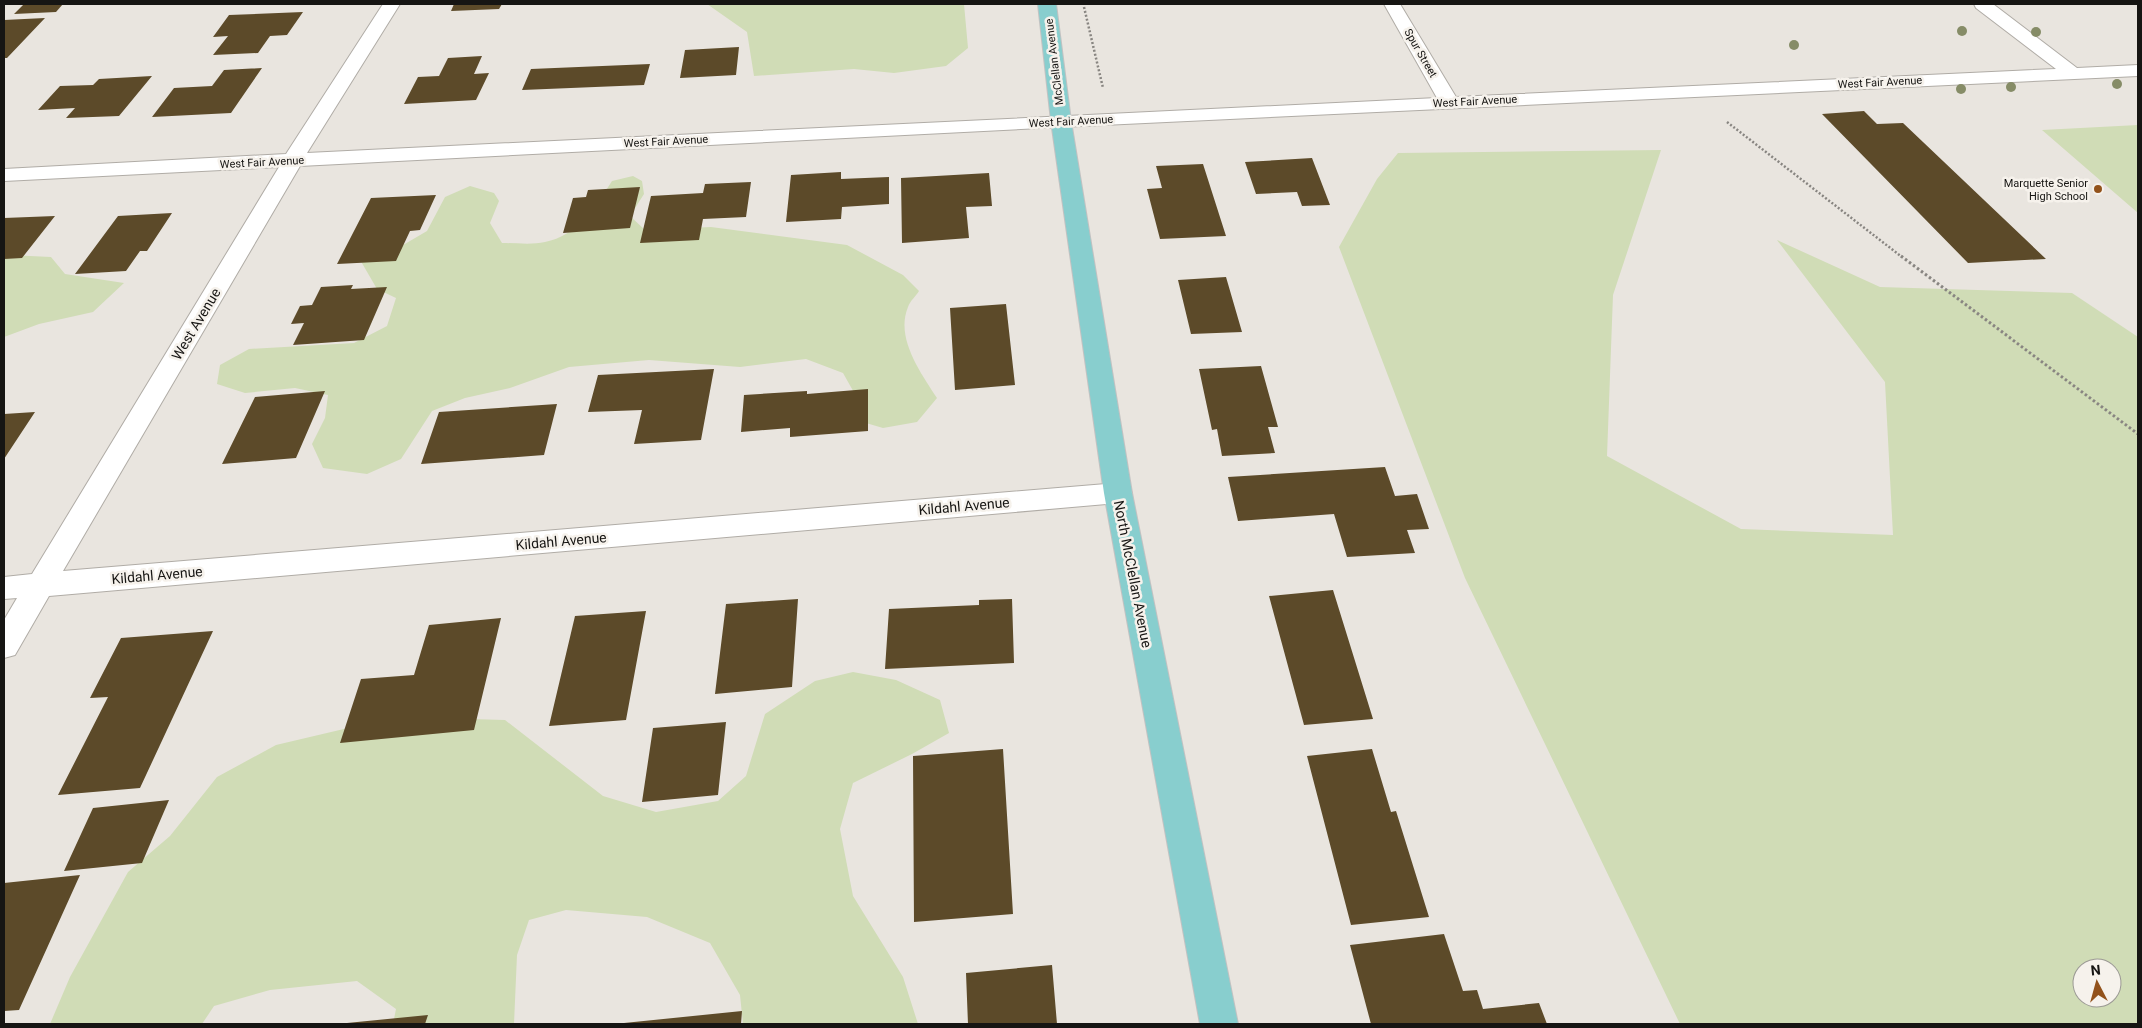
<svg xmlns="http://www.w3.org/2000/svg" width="2142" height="1028" viewBox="0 0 2142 1028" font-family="Roboto,sans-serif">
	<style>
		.green { fill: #d0dcb6; fill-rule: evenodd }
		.building { fill: #5c4a29 }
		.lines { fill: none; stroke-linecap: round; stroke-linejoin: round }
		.minor-casing { stroke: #b0aca6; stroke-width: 2 }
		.major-casing { stroke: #c2c2c2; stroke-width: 2 }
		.path-far1 { stroke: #888581; stroke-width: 2.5; stroke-dasharray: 2 2; stroke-linecap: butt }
		.path { stroke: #888581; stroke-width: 3; stroke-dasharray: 2.5 2.5; stroke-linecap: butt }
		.minor { fill: #fff; fill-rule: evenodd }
		.major { fill: #88cece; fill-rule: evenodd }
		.tree { fill: #868c67 }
		.poi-dot { fill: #92521b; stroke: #f6f2ec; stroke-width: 2 }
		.labels { text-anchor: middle; stroke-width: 5; stroke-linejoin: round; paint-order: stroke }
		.far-street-label { font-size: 11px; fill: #161513; stroke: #f6f2ec }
		.far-poi-label { font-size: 11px; fill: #161513; stroke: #f6f2ec; text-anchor: end }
		.street-label { font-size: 14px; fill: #161513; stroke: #f6f2ec }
	</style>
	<rect width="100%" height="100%" fill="#e9e5df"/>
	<path class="green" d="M707,4H964L968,48L946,66L894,73L854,69L754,76L747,32Z
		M2138,125V213L2042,130Z
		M1661,150L1613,295L1607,456L1741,529L1893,535L1885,382L1777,240L1880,287L2072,293L2138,337V1024H1680L1465,578L1339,247L1377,179L1398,153ZM2082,968H2112V998H2082Z
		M633,176L642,181L644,194L630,216L645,230L711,227L847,245L903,275L919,291C916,296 910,301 908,307C895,338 921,373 937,398L917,422L883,428L849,418L856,396L843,373L806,359L740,367L649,360L569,367L510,388L465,398L432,411L401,459L367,474L323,468L312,444L325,418L328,395L295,388L245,393L217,384L220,365L249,349L354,343L387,326L396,298L377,289L359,258L398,248L427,231L445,197L470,186L494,193L499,201L490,223L502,243C516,243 532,245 545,242C577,236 596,206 612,181Z
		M9,255L51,257L65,274L124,283L93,312L39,324L4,337V257Z
		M853,672L896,680L940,700L949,733L912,754L853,783L840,829L853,896L903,977L918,1024H743L740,995L710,943L647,917L566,910L529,920L517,955L514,1024H393L396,1009L357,981L270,990L214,1006L202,1024H50L70,977L128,872L170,836L217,777L276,745L365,724L435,718L505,720L603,796L656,812L718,801L746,776L765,714L815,681Z"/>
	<path class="building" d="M24,4H63L56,12L14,14Z
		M454,4H502L499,9L451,11Z
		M303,12L287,35L270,36L258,53L213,55L228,36L213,37L229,15Z
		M45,18L7,58H4V20Z
		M739,47L736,75L680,78L685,50Z
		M482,56L474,74L489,73L476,100L404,104L418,77L439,76L448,58Z
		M650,64L644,85L522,90L531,69Z
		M262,68L231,113L152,117L174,88L212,86L224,70Z
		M152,76L119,116L66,118L75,108L38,110L60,86L93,85L99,79Z
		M1864,111L1877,124L1903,123L2046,259L1968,263L1822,114Z
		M1312,158L1330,205L1302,206L1297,192L1256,194L1245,162Z
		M1203,164L1226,236L1160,239L1147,189L1162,188L1156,166Z
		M841,172V179L889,177V204L842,207L841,219L786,222L791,175Z
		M989,173L992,206L966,207L969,238L902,243L901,178Z
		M751,182L746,217L703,219L699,240L640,243L651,196L703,193L705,184Z
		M640,187L630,228L563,233L573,198L586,197L588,190Z
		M436,195L420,230L410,231L396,261L337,264L371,198Z
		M172,213L147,251H140L126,271L75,274L118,216Z
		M55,216L22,258L4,259V218Z
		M1226,277L1242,332L1191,334L1178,280Z
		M353,285L351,289L387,287L364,340L293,345L304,323L291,324L300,306L312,305L321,287Z
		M1006,304L1015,385L955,390L950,308Z
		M1261,366L1278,427H1268L1275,453L1222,456L1217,429L1212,430L1199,369Z
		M714,369L701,440L634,444L642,410L588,412L598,375Z
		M868,389V431L790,437V428L741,432L744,395L807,391V394Z
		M325,391L296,458L222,464L255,397Z
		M557,404L544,455L421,464L439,412Z
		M35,412L4,459V414Z
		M1385,467L1395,496L1417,494L1429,529L1407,530L1415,553L1347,557L1334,514L1238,521L1228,477Z
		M1333,590L1373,719L1304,725L1269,596Z
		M798,599L792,687L715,694L726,604Z
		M1012,599L1014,663L885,669L889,609L979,605V600Z
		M646,611L626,720L549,726L575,616Z
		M501,618L474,730L340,743L361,679L414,675L429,625Z
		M213,631L140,788L58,795L108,697L90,698L121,638Z
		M726,722L718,795L642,802L653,728Z
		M1003,749L1013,914L914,922L913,756Z
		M1372,749L1391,812L1396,811L1429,917L1351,925L1307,756Z
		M169,800L142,863L64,871L93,808Z
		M80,875L19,1010L4,1011V883Z
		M1444,934L1463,991L1477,990L1483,1009L1539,1003L1547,1024H1371L1350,945Z
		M1052,965L1057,1024H968L966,973Z
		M742,1011L741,1024H624V1023Z
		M428,1015L425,1024H347V1023Z"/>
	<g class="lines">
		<g class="minor-casing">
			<path id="minor" d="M383,4H400L307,153L1437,98L1384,4H1400L1456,97L2056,69L1976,8L1974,4H1993L2077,68L2138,65V76L1061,127L300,166L63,571L1118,483L1128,486L1132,493L1128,500L1118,503L49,596L15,655L4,658V620L17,598L4,599V577L32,574L279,167L4,181V169L286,154Z"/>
		</g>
		<g class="major-casing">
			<path id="major" d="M1038,4H1056L1071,121L1132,493L1238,1024H1200L1104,493L1051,121Z"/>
		</g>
		<path class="path-far1" d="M1084,7L1103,88
			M1727,122L1902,257"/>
		<path class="path" d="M1901,256L2138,434"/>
		<use href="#minor" class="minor"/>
		<use href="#major" class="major"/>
	</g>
	<g class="tree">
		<circle cx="1962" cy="31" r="5"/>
		<circle cx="2036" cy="32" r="5"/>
		<circle cx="1794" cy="45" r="5"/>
		<circle cx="2117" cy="84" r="5"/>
		<circle cx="2011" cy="87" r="5"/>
		<circle cx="1961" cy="89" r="5"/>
	</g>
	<circle class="poi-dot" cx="2098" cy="189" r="5"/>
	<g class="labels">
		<g class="far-street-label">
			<text transform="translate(1421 53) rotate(60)" y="4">Spur Street</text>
			<text transform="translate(1054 62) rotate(-97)" y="4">McClellan Avenue</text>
			<text transform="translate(1880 82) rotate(-3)" y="4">West Fair Avenue</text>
			<text transform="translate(1475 101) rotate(-3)" y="4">West Fair Avenue</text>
			<text transform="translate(1071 121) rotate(-3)" y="4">West Fair Avenue</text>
			<text transform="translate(666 141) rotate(-3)" y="4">West Fair Avenue</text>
			<text transform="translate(262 162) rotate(-3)" y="4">West Fair Avenue</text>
		</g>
		<g class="far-poi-label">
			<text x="2088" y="187">Marquette Senior<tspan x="2088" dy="13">High School</tspan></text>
		</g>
		<g class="street-label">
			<text transform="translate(196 324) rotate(-59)" y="5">West Avenue</text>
			<text transform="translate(964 506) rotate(-5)" y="5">Kildahl Avenue</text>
			<text transform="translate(561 541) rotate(-5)" y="5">Kildahl Avenue</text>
			<text transform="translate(1133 574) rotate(79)" y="5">North McClellan Avenue</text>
			<text transform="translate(157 575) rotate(-5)" y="5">Kildahl Avenue</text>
		</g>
	</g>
	<rect width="2142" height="1028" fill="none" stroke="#161513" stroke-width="10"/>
	<g transform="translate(2097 983) rotate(354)"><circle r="24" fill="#f6f2ec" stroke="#9c9a95"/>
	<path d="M0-4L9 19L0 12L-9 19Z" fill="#92521b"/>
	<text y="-8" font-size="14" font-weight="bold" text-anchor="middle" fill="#161513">N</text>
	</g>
</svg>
